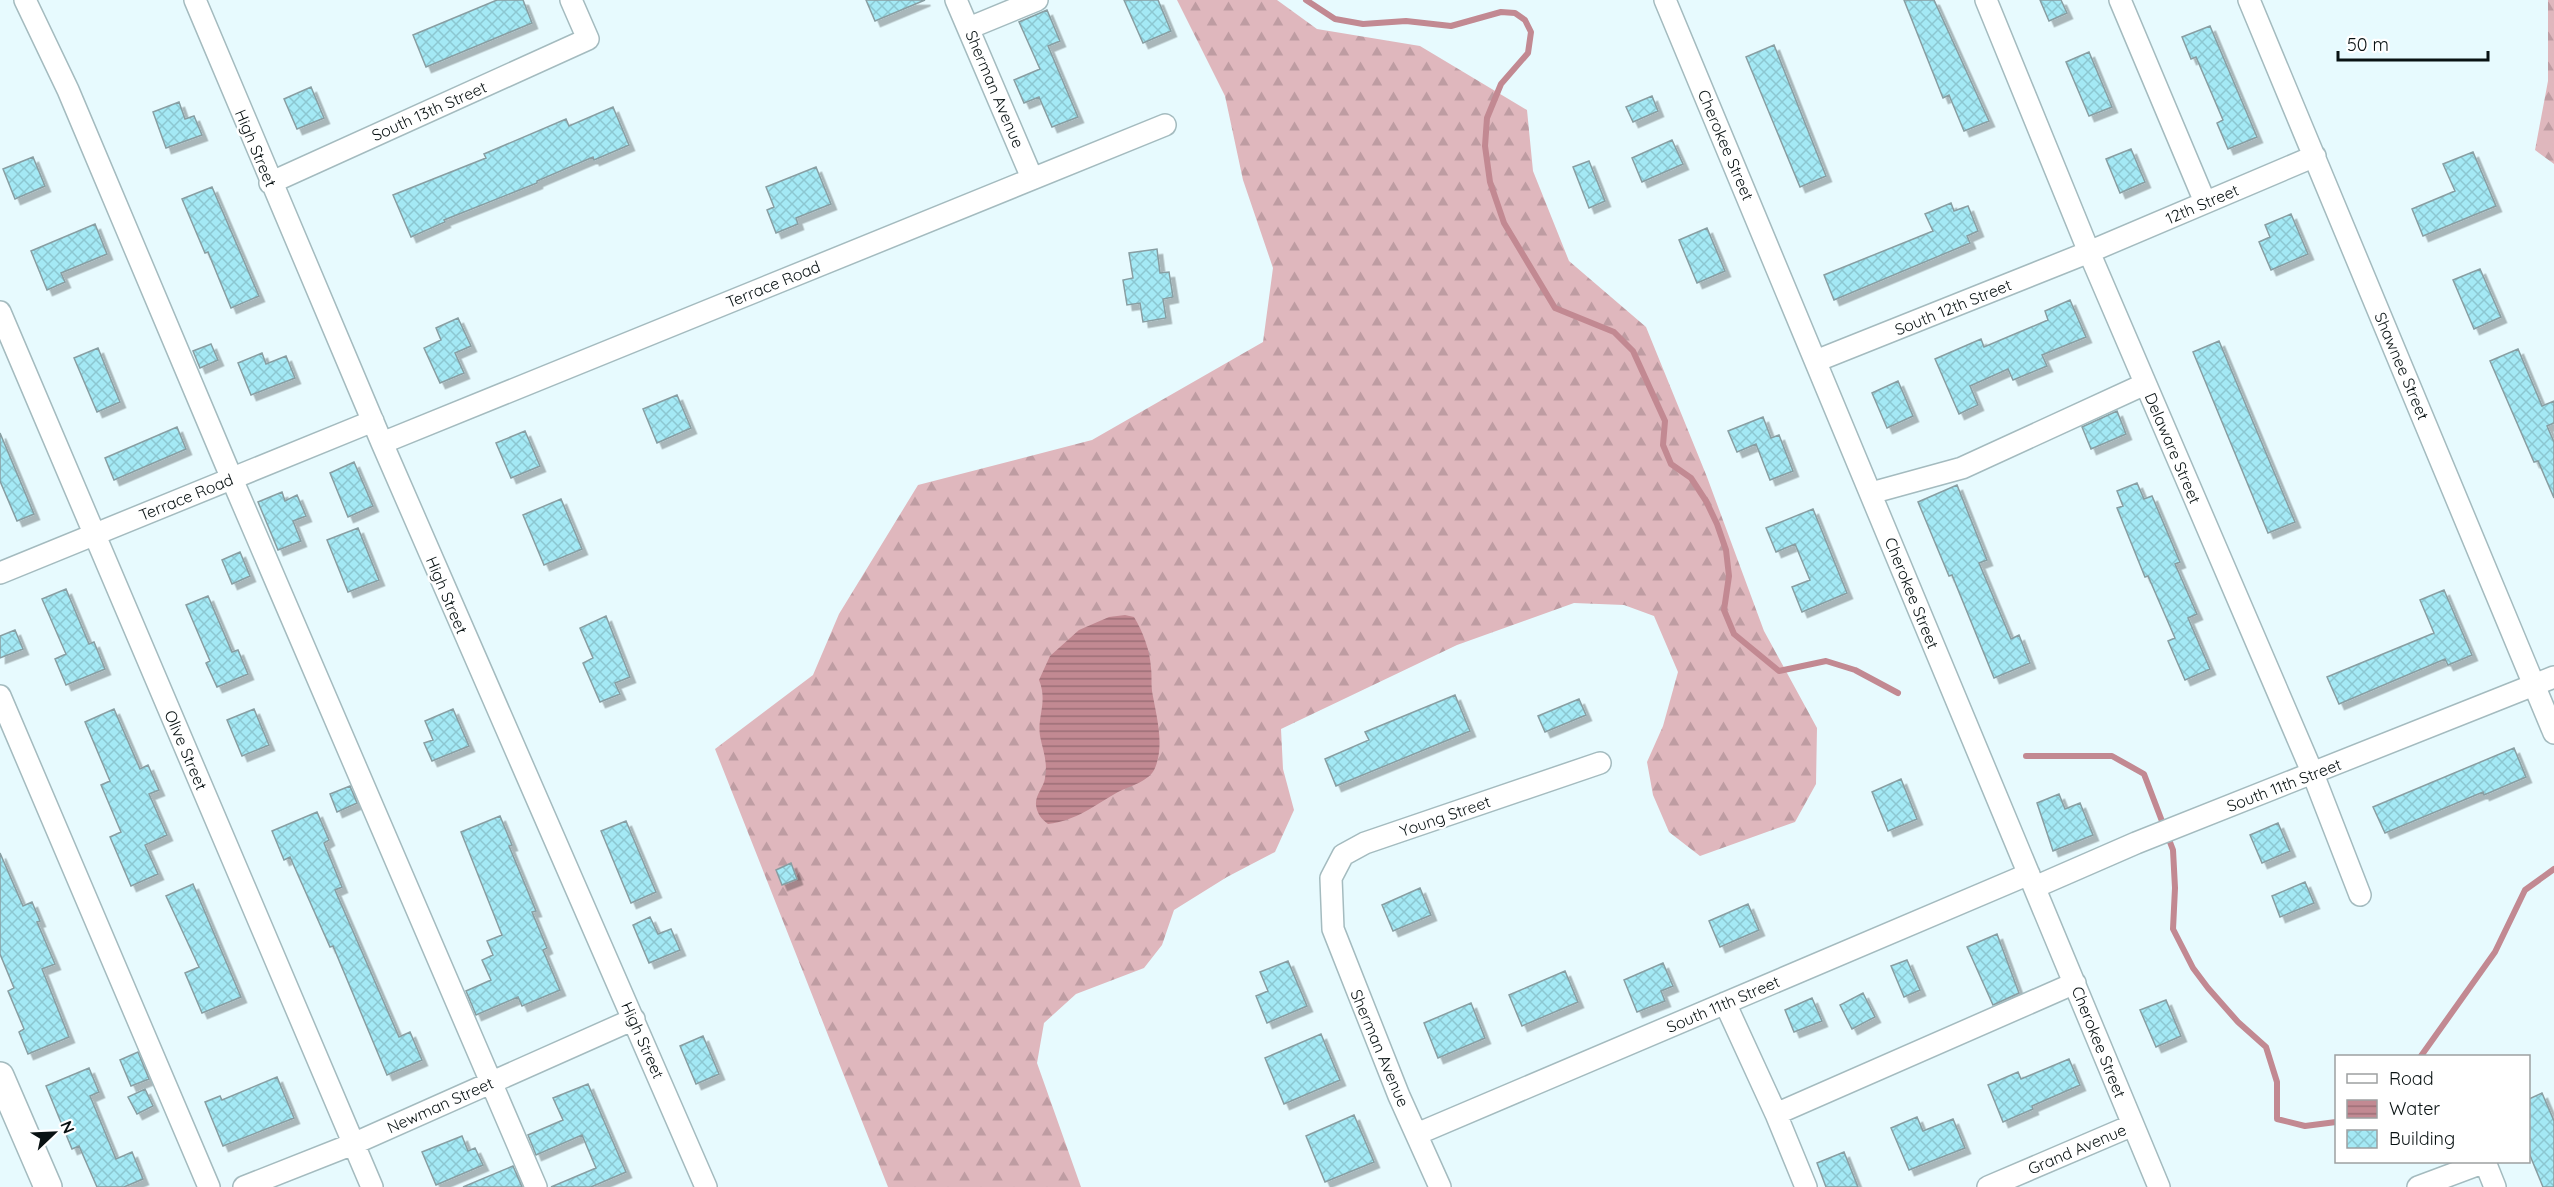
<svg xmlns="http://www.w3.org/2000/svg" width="2554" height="1187" viewBox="0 0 2554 1187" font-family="Quicksand,sans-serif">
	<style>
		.forest { fill: url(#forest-firs) }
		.water { fill: url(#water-rules) }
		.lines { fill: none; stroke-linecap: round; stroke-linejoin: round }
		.stream { stroke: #c28992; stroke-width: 6 }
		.building { fill: url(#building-cross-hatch); stroke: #889ea2; stroke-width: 1.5; filter: url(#shadow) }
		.minor-casing { stroke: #a4bbbf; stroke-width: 24 }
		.major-casing { stroke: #a4bbbf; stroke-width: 30 }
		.minor { stroke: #fff; stroke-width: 21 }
		.major { stroke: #fff; stroke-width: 27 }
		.labels { text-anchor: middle; stroke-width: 5; stroke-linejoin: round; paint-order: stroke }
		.street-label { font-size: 16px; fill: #091213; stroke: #fff }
	</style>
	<defs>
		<pattern id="forest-firs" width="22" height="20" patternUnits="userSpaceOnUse" patternTransform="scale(1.5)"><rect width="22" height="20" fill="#dfb7bd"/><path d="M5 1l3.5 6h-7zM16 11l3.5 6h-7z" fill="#be9ca2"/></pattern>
		<pattern id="water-rules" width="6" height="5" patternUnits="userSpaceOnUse" patternTransform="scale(1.5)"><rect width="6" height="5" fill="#c28992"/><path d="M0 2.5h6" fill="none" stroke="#9c6f76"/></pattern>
		<pattern id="building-cross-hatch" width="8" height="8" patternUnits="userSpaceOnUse" patternTransform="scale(1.5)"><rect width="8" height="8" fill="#a4e9f5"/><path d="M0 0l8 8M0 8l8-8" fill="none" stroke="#8cc7d1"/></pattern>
		<filter id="shadow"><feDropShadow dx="5.5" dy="5.5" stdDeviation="0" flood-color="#0004"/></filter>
	</defs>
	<rect width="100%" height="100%" fill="#e7fafe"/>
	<path class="forest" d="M1177,0H1277L1317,29L1420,46L1527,110L1533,171L1569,261L1646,327L1707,477L1764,631L1817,728L1816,784L1795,822L1700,856L1669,832L1653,795L1647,762L1663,726L1678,672L1654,616L1624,605L1574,603L1457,645L1281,729L1283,769L1294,810L1275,852L1227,877L1174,910L1162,945L1144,968L1076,994L1044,1023L1037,1063L1081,1187H888L715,749L813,675L839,614L918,485L1092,440L1263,342L1273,268L1243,180L1225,96Z
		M2548,0H2554V164L2535,150L2548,81Z"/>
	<path class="water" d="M1125,615L1134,617C1143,632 1150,650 1151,668C1152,675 1151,683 1152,691C1156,715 1165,744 1155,768C1150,781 1130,786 1118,792C1095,805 1076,821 1048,824C1041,819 1037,813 1036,805C1035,795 1044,787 1045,778C1048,762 1043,751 1040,736C1037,716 1048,702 1039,680L1050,656L1079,630L1109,617Z"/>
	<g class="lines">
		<path class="stream" d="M1306,0L1335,19L1363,24L1406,21L1451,26L1501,12L1515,13L1525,20L1531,32L1528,53L1501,84L1487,118L1485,146L1490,182L1504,223L1555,308L1614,332L1633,351L1665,421L1663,445L1671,464L1691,478L1706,501L1717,524L1726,550L1729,576L1724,610L1734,634L1779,671L1826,661L1855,670L1898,693
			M2026,756H2112L2144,774L2173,850L2175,888L2173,929L2193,968L2208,988L2238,1022L2266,1047L2277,1082V1119L2305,1126L2336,1122
			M2421,1056L2495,952L2525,890L2554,869"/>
	</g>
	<path class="building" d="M497,0H523L532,23L426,67L413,35Z
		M866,0H925L875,21Z
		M1124,0H1158L1171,31L1143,43Z
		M1904,0H1934L1989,121L1964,131L1949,95L1943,98Z
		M2040,0H2061L2067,13L2049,21Z
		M1047,10L1060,41L1048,46L1078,117L1052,127L1039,97L1024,103L1014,80L1040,69L1019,22Z
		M2210,26L2257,137L2228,149L2217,123L2223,120L2196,57L2191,59L2182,37Z
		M1774,45L1826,176L1800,187L1746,57Z
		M2089,52L2112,107L2089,116L2066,62Z
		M311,87L324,118L297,129L284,99Z
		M1652,96L1658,111L1633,122L1626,107Z
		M179,102L185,119L194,116L202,135L166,148L153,112Z
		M613,107L629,145L594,160L593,157L537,181V183L444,220L445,222L411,237L393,195L486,158L484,154L566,119L569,126Z
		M1672,140L1683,164L1642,182L1632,158Z
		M2131,149L2145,182L2120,193L2106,159Z
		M2473,152L2496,206L2423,236L2412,209L2455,191L2443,164Z
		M33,157L45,186L15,199L3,169Z
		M1589,161L1605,201L1589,208L1573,167Z
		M816,167L831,204L796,218L798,224L776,233L767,210L774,207L766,187Z
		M212,187L259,296L231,308L208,252L205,253L182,199Z
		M1951,203L1954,211L1968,206L1978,231L1967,236L1970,243L1834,300L1824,275L1933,231L1925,214Z
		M2291,214L2308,254L2271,270L2259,242L2270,237L2265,225Z
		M95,224L107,254L61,273L65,282L47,290L31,251Z
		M1707,228L1725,271L1697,283L1679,240Z
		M1157,249L1160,273L1169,272L1173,297L1163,299L1166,318L1143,322L1140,303L1127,305L1123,280L1133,278L1129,253Z
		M2480,269L2501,317L2474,329L2453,280Z
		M2070,300L2086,337L2042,355L2047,366L2013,380L2008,369L1970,386L1978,405L1959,414L1935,359L1981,339L1984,347L2048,320L2045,311Z
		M458,318L471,346L455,353L464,373L440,383L424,348L441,340L436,328Z
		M2219,341L2295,522L2268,533L2193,352Z
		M211,344L218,360L200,368L193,351Z
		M98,348L120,402L97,412L74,358Z
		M2518,349L2542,406L2554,401V423L2547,426L2554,442V498L2538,461L2534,462L2490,361Z
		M262,353L266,364L286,356L295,378L251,395L238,363Z
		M1898,381L1913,416L1887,428L1872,393Z
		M677,395L691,428L657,443L643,409Z
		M2117,411L2126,434L2091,449L2082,427Z
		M1763,417L1771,438L1779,435L1793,471L1770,480L1756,444L1737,452L1728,431Z
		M177,427L186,449L114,480L105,458Z
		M525,431L540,466L511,478L496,443Z
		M0,433L34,514L17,521L0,481Z
		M354,462L373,506L348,517L330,473Z
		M2137,483L2144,499L2152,496L2180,562L2175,564L2197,614L2188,618L2210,669L2185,680L2168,641L2175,638L2148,576L2145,577L2117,508L2123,506L2117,491Z
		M1957,485L1987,560L1979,563L2011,639L2019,635L2030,663L1994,678L1952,575L1949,576L1918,502Z
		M282,492L285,501L297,495L306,516L293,521L301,541L278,550L258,502Z
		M561,499L582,549L544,565L523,515Z
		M1813,509L1847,593L1802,612L1792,587L1810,580L1795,544L1776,552L1766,528Z
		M358,528L379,580L348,592L327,540Z
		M240,552L250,576L232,584L222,560Z
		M66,589L89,644L94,642L105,669L66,685L55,659L66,654L42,599Z
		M2444,590L2472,655L2448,665L2445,659L2339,704L2327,677L2434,633L2420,600Z
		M208,596L232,652L238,650L248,674L217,687L206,663L210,661L186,605Z
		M606,616L630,677L615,683L620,694L600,702L583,663L593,658L580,628Z
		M15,630L23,649L0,658V636Z
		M1455,695L1470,731L1336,786L1325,759L1369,740L1365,732Z
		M1579,699L1586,715L1545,732L1538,716Z
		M114,709L140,769L148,765L159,790L149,794L167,835L145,845L158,874L131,886L110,837L121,832L101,785L110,781L85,722Z
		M254,709L269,745L242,756L227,720Z
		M453,709L469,746L432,761L424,743L433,740L425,721Z
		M2514,748L2526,777L2484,795L2483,792L2385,833L2373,807Z
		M1901,779L1917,819L1888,831L1872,792Z
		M350,786L357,803L337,812L330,794Z
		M2059,794L2065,809L2080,803L2093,835L2053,851L2037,803Z
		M317,812L329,840L324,843L342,887L335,890L399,1037L410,1032L422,1060L387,1075L333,946L330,947L290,857L284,860L272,831Z
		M500,816L512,845L509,846L536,911L532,912L547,948L543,950L560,990L522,1006L518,997L476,1015L466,991L491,980L482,960L493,955L487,941L502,935L461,832Z
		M626,821L656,892L631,903L601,831Z
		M2278,823L2290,851L2262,863L2250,835Z
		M0,853L23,906L32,902L40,921L37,922L55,964L42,969L69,1037L28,1054L19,1032L24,1029L8,991L14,988L0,954Z
		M791,863L797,879L782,885L776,870Z
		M2305,882L2314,903L2280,917L2272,896Z
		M193,884L241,997L202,1013L185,973L199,967L166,896Z
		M1420,888L1431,915L1393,931L1382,905Z
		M1748,904L1759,930L1720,947L1709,921Z
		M650,917L658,934L671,929L680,950L649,963L633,925Z
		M1997,934L2019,993L1993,1005L1967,947Z
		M1907,960L1920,990L1904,997L1891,966Z
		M1288,961L1307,1006L1267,1023L1256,996L1268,991L1260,972Z
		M1663,963L1673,986L1661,991L1665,1001L1637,1012L1624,980Z
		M1565,971L1578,1002L1522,1026L1509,995Z
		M1863,993L1875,1017L1852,1029L1840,1005Z
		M1812,998L1822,1021L1794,1032L1785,1010Z
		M2166,1000L2181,1036L2156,1047L2140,1010Z
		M1471,1003L1485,1038L1438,1058L1424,1023Z
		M1321,1034L1340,1080L1284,1104L1265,1058Z
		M703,1036L719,1074L696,1084L680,1046Z
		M138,1052L149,1079L131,1086L120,1060Z
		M2069,1059L2080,1085L2032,1106L2033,1109L2003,1122L1988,1085L2018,1072L2021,1079Z
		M89,1068L99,1092L90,1096L116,1159L132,1152L143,1179L124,1187H97L79,1146L72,1149L46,1086Z
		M277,1077L294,1118L223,1146L205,1102L220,1096L222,1100Z
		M588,1084L626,1172L591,1187H551L596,1168L582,1135L536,1155L528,1135L563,1120L553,1098Z
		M145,1089L153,1106L137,1114L128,1097Z
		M2542,1093L2554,1121V1187H2543L2529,1153V1099Z
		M1354,1115L1374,1162L1325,1182L1306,1136Z
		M1917,1117L1923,1131L1953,1119L1965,1148L1909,1170L1891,1128Z
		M462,1136L468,1151L475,1148L483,1165L436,1185L422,1152Z
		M1844,1152L1858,1187H1826L1817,1163Z
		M513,1166L522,1187H463Z"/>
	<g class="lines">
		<g class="minor-casing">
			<path id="minor" d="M25,0L68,90L232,479L536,1187
				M195,0L382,443L706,1187
				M956,0L1032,178
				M1665,0L2159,1187
				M1986,0L2089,252L2313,774L2360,895
				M2120,0L2205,202
				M2249,0L2554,733
				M969,28L1037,0
				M270,183L588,39L571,0
				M0,312L372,1187
				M1816,361L2089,252L2315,156
				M382,443L1165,125
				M1871,493L1962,468L2145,384
				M0,573L373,421
				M0,696L209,1187
				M2035,887L2136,843L2554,677
				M1725,1003L1776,1114L1806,1187
				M1776,1114L2075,983
				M1417,1134L2029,874
				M2485,1162L2495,1187
				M244,1187L353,1144L634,1019
				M1440,1187L1399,1096L1333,929L1331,878L1343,855L1365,843L1600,763
				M1988,1187L2133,1125
				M2418,1187L2485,1162"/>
		</g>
		<g class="major-casing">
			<path id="major" d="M0,1076L48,1187"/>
		</g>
		<use href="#minor" class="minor"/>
		<use href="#major" class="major"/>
	</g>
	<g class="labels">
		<g class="street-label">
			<text transform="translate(995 89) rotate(67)" y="6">Sherman Avenue</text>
			<text transform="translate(429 111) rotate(-24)" y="6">South 13th Street</text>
			<text transform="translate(1726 145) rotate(67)" y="6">Cherokee Street</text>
			<text transform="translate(256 148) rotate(67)" y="6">High Street</text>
			<text transform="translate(2202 204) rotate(-23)" y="6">12th Street</text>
			<text transform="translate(773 284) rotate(-22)" y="6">Terrace Road</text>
			<text transform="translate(1953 307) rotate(-22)" y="6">South 12th Street</text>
			<text transform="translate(2402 366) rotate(67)" y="6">Shawnee Street</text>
			<text transform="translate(2173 448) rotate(67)" y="6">Delaware Street</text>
			<text transform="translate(186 497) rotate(-22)" y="6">Terrace Road</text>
			<text transform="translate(1912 593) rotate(68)" y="6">Cherokee Street</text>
			<text transform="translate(447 595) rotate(67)" y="6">High Street</text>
			<text transform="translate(186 750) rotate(67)" y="6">Olive Street</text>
			<text transform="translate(2284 785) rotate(-21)" y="6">South 11th Street</text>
			<text transform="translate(1445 816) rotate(-19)" y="6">Young Street</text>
			<text transform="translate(1723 1004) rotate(-23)" y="6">South 11th Street</text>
			<text transform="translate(643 1040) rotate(66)" y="6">High Street</text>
			<text transform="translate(2099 1042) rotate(68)" y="6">Cherokee Street</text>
			<text transform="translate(1380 1048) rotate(67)" y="6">Sherman Avenue</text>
			<text transform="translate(440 1105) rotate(-24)" y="6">Newman Street</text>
			<text transform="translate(2077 1149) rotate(-23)" y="6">Grand Avenue</text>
		</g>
	</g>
	<rect x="2335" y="1055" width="195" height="108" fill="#ffffff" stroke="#9da0a1" stroke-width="1.5"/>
	<rect x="2347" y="1074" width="30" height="9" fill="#ffffff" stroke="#9da0a1" stroke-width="1.5"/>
	<text x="2389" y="1085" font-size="18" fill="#091213">Road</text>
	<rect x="2347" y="1100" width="30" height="18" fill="url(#water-rules)" stroke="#9da0a1" stroke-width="1.5"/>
	<text x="2389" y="1115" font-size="18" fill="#091213">Water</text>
	<rect x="2347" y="1130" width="30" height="18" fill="url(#building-cross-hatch)" stroke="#9da0a1" stroke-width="1.5"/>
	<text x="2389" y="1145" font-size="18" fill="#091213">Building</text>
	<g transform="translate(54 1133) rotate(67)" stroke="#ffffff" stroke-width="4.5" paint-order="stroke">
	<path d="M0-4.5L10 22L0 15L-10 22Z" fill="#091213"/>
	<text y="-9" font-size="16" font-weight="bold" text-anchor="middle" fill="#091213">N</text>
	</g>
	<path d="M2338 51v9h150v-9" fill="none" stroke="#091213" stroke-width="3"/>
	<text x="2347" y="51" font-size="18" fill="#091213" stroke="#ffffff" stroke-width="4.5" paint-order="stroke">50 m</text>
</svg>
